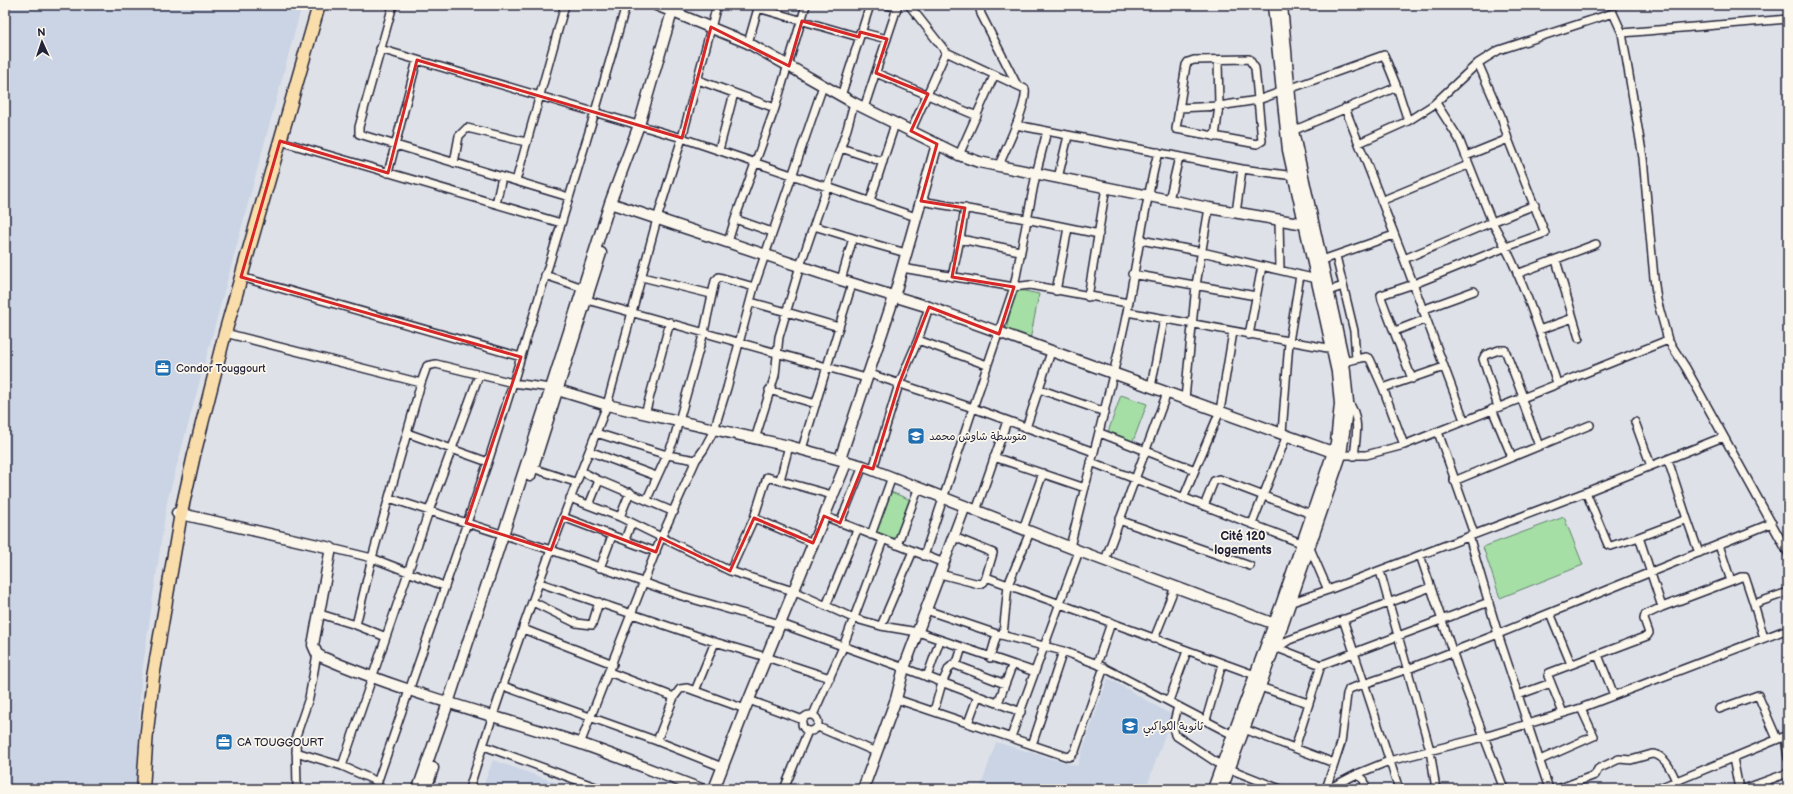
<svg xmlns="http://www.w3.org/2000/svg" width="1793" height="794" viewBox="0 0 1793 794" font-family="'Balsamiq Sans','Playpen Sans Arabic',sans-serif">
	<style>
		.built { fill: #cad4e5 }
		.green { fill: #a5dfa5; stroke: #648070 }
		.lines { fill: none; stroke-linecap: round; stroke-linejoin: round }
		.street-casing { stroke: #22223b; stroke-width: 10 }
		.secondary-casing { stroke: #22223b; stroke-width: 13 }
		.primary-casing { stroke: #22223b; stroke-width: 15 }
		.street { stroke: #fbf7ec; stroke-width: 7 }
		.secondary { stroke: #fbf7ec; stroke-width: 10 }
		.primary { stroke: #f9deab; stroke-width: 12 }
		.marked { fill: none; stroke: #d62828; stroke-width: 3; stroke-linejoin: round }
		.labels { text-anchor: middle; stroke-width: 3.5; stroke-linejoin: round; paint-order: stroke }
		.poi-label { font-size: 11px; fill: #22223b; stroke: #fbf7ec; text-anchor: start }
		.neighbourhood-label { font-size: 12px; font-weight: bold; fill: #22223b; stroke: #fbf7ec }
	</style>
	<rect width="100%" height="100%" fill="#dee2e8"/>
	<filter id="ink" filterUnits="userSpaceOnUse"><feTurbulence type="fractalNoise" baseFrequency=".025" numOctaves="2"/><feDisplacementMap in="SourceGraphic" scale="8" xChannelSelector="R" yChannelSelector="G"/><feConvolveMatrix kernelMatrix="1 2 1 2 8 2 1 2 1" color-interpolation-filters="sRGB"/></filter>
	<g filter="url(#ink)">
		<path class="built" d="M5,5H302L167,502L141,679L136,789H5Z
			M1108,678L1172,715L1146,789H980L996,742L1077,766Z
			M493,760L574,789H482Z"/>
		<path class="green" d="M1015,289L1039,294L1030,340L1005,335Z
			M1121,395L1147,404L1132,444L1107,435Z
			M891,492L911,500L895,542L875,534Z
			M1564,517L1583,565L1500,598L1483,547Z"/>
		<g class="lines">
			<g class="street-casing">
				<path id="street" d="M393,5L359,127V134L569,197
					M887,5L897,8
					M909,5L946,52L1025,89C1028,104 1005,151 998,167
					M979,5L981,14L1017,85
					M758,8L859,37
					M860,32L887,39
					M1622,33L1788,19
					M748,43L759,5
					M380,49L682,138L916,217
					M1249,59L1255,68L1262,141L1257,144L1176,129L1186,65L1188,62L1194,60Z
					M876,73L977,116
					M698,80L775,108
					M841,96L870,5
					M1436,103L1459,139L1492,222L1535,205
					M864,108L898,5
					M1179,108L1219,106L1258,100L1384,55L1397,87L1408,121
					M1345,108L1404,259L1464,420
					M1016,125L1242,169L1294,176
					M911,131L946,52
					M1290,132L1397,87
					M1215,137L1219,106L1218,60
					M280,141L561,223
					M1359,143L1408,121L1433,105L1478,63L1499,50L1613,13L1622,33L1643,158L1654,278L1657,300L1668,340
					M841,148L883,162
					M719,150L734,93
					M959,155L994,76
					M1466,156L1508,139
					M454,163L459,136L467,128L526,142
					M388,173L417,60
					M1058,178L1068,136
					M516,181L565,5
					M1169,200L1179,157
					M870,201L895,124
					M921,201L1026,219L1099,234
					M1381,201L1468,165
					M496,204L502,177
					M1236,213L1242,169
					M735,219L772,232
					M1279,220L1280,270
					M814,226L853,238L841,280
					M853,238L906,253
					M960,239L965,208
					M1141,240L1202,252L1317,279
					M728,242L735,219L775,108L806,5
					M1336,256L1354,331L1356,359L1344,362
					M1404,259L1492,222C1521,272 1539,329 1557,383
					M1322,260L1394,235
					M1556,260L1579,338
					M902,268L1014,287L1030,285L1128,303
					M1132,274L1256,296
					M1517,274L1596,244
					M545,275L583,288
					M241,277L521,357
					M642,277L711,294
					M952,277L960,239L1020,251
					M1056,291L1068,228
					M1328,291L1343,286
					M1088,297L1106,187
					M587,300L866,378
					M751,302L839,327L852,284
					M1422,310L1474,291
					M1127,312L1333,349
					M1539,330L1573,318
					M1395,331L1426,319
					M225,333L421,383
					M1249,335L1262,266
					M918,340L987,365
					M1356,359L1366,357L1370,359L1383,388L1404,445
					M867,373L973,408L1014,287L1036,174L1047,131
					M1412,379L1382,300L1381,295L1414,284L1506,247L1545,233L1508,139L1501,116L1478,63
					M1151,387L1164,319
					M551,388L513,383L595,112L626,5
					M1383,388L1444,367
					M1039,389L1105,412
					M769,390L816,404
					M1521,397L1539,446
					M1185,399L1196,285L1209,208
					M1348,402C1361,418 1356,437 1354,456
					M1498,407L1483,359L1485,355L1499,350H1505L1523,397
					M1492,409L1512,457
					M645,414L670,322
					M1635,422L1651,466
					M1026,428L1051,352
					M1438,432L1474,534
					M407,433L488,462
					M596,433L667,455L696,460
					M1100,433L1195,470L1183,499
					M1282,433L1289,342L1300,275
					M755,439L775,375L779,337L800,266L847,129L854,103
					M802,449L839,327
					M1341,455H1366L1404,445L1668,340L1686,368L1788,553
					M994,457L1085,488
					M1091,462L1301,543
					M532,468L575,482
					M873,469L899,384L918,340L929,307
					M1195,470L1220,411L1233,332
					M581,471L600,481
					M656,476L589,451L607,405L657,219L682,138L717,5
					M780,480L789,446
					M1454,481L1590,425
					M1586,492L1608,545L1611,546L1639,537
					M389,498L551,550L682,596L787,626L904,668L1021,712
					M570,498L620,517L730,571L793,591L853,618L881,626L918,632L1035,672
					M647,499L673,442L704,332L715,281L719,277L754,287
					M589,505L598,483L601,481L674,512
					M1204,506L1214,481L1219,479L1311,514
					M976,511L1007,421
					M824,516L944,563
					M563,517L656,552
					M620,517L630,492
					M754,518L813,543
					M1687,519L1699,553
					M1119,520L1250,566
					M840,523L863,466
					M1252,524L1287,435
					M1023,529L1043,473
					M871,535L892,477
					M1469,536L1498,634L1549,789
					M954,537L993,553L986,577
					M625,540L631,523
					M897,545L919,487
					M1309,546L1328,590
					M1070,547C1089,469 1111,391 1127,312C1137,259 1145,205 1158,152
					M331,548L372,558L444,586
					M1420,555L1459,671L1504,789
					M924,556L973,408L1094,452
					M1105,560L1167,393
					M600,568L612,536
					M730,571L754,518L767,477L832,495
					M1380,571L1430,750L1436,789
					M940,574L979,584L984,582L986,577L1255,675
					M1731,581L1741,577H1745L1754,604
					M540,583L715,642L766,657L830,678
					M533,602L576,623L592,625L599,602
					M1289,603L1328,590L1586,492L1723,437
					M826,606L857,530
					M1662,607L1639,537L1687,519L1668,460
					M926,610L997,634L1063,651L1097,664L1233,735
					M1550,613L1571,664
					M320,614L356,625L386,637
					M1343,619L1399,789
					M356,625L372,558L421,383L427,366L436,364L513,383L488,462L375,789
					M881,626L913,551
					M523,629L613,664
					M1003,635L1008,585L1030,532
					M1764,638L1754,604L1788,592
					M1154,639L1175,587
					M1275,647L1321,665L1489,602
					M1277,648L1289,640L1431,587
					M1598,655L1614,695
					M990,658L997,634
					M953,664L1005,684
					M1097,664L1111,623
					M609,672L674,697L657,741
					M927,677L940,640
					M1551,683L1548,676L1549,673L1647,636L1649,633L1644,619L1645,615L1662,607L1731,581L1719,545
					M503,686L657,741L722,767
					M1260,687L1308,703
					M695,691L715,642
					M1518,695L1551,683L1563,713
					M674,697L680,689L687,688L745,709
					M896,699L1068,757L1071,756L1075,751L1104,667
					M749,700L803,720
					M1169,701L1187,651
					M998,703L1012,666
					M1178,706L1173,726L1175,735L1222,766L1280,789
					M1719,709L1758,695L1777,739
					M934,711L942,683L949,668L958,660L962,647
					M802 723a8 8 0 1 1 16 0a8 8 0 1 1-16 0Z
					M813,715L843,647L883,540
					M1206,720L1222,664
					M968,723L978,696
					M818,727L876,752
					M1244,729L1334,763
					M1011,737L1079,551
					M1785,737L1788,758
					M580,744L661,538L696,460L704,449L714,430L727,388L754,287L823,86
					M1032,745L1063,651
					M484,746L601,789
					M1295,748L1321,665
					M296,752L342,766L378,782
					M1733,758L1739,789
					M1540,760L1594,736L1581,708
					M342,766L429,511L479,375
					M1357,774L1364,780L1366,789
					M297,789L296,736L309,698L317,654
					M469,789C505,676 545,561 589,451
					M784,789L808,731
					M1326,789L1341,743L1347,694L1349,689L1408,669L1498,634L1772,523
					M1328,789L1357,774L1389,761L1484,737L1581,708L1788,629
					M1558,789L1595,775L1598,769L1619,759L1631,760L1652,754C1664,754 1672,771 1676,781
					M1657,789L1788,735
					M1744,789L1788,773"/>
			</g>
			<g class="secondary-casing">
				<path id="secondary" d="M656,5L748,43L854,103L959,155L979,162L1209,208L1305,224L1311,223
					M610,203L841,280L929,307L1338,454
					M551,388L607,405L789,446L863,466L1079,551L1280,626
					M840,459L894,297L937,144
					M530,476L601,253
					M177,513L331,548L313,645L317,654L322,657C405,693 493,715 579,743C620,757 661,774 701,789
					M418,789L448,703L551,388L610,203L639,125L674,5
					M426,789L433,768
					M714,789L745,709L847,461
					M863,789L896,699L904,668L965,506
					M1213,789L1281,605L1336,443L1340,404L1337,372L1288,150L1273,5
					M1222,789L1282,627L1341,455L1348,402L1344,362L1293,131L1282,5"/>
			</g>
			<g class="primary-casing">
				<path id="primary" d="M143,789L147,731L153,677L181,513L194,455L225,333L319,5"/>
			</g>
			<use href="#street" class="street"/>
			<use href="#secondary" class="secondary"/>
			<use href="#primary" class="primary"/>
		</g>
	</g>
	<path class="marked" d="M802,21L859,37L860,32L887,39L876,73L928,94L911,131L937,144L921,201L965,208L952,277L1014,287L999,334L929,307L899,384L873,469L863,466L840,523L824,516L813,543L754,518L730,571L661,538L656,552L563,517L551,550L466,523L521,357L241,277L280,141L388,173L417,60L682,138L711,27L789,66Z"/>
	<defs>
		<g id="office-square" transform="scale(0.9)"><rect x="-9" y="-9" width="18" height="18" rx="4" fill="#1f6fb2" stroke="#fbf7ec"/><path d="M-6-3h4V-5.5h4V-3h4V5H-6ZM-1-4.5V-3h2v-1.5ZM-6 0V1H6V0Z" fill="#fff"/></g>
		<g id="school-square" transform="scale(0.9)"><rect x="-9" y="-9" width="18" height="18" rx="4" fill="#1f6fb2" stroke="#fbf7ec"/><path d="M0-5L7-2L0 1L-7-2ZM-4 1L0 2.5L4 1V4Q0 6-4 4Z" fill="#fff"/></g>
	</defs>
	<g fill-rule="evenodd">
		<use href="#office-square" x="163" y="368"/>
		<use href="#school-square" x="916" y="436"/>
		<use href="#school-square" x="1130" y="726"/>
		<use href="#office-square" x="224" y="742"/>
	</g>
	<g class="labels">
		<g class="poi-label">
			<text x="176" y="372">Condor Touggourt</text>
			<text x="929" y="440">متوسطة شاوش محمد</text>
			<text x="1143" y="730">ثانوية الكواكبي</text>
			<text x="237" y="746">CA TOUGGOURT</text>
		</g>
		<g class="neighbourhood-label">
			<text x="1243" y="540">Cité 120<tspan x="1243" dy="14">logements</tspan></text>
		</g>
	</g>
	<rect width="1793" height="794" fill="none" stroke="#fbf7ec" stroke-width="20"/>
	<rect x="10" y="10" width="1773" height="774" fill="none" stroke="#22223b" stroke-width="1.5" filter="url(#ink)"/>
	<g transform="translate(42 42) rotate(357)" stroke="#fbf7ec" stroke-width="3" paint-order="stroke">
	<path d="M0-3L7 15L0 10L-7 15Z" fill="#22223b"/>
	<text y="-6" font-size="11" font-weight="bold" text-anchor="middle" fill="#22223b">N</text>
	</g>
</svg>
